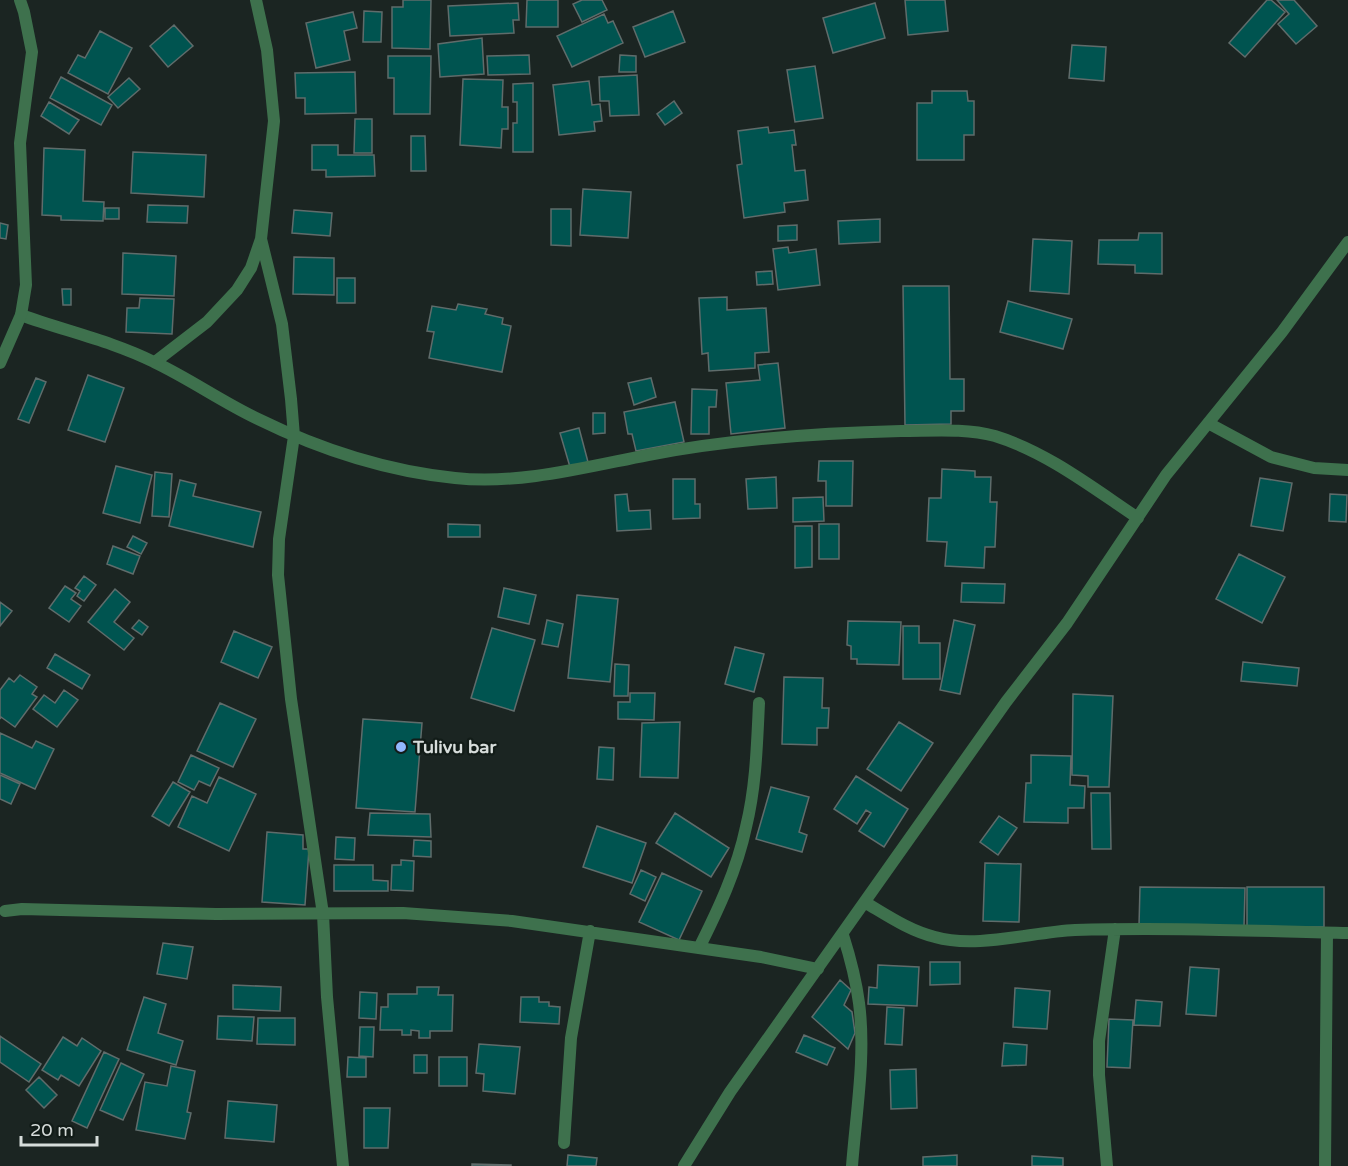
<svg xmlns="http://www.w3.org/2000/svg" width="1348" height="1166" viewBox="0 0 1348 1166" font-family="'Varela Round',sans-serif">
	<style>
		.building { fill: #005450; stroke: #5f6c6b; stroke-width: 1.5 }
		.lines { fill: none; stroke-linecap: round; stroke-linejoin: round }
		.minor { stroke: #3e714d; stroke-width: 12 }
		.tertiary { stroke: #3e714d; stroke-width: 12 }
		.poi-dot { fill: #93b7fd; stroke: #121c18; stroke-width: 2 }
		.labels { text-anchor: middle; stroke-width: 4.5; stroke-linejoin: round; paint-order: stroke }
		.poi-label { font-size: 18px; font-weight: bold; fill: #d7dddb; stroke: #121c18; text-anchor: start }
	</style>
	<rect width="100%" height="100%" fill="#1b2522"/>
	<path class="building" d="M403,0H431L430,49L392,48V7H403Z
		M527,0H558V27H526Z
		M582,0H602L607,10L582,22L573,4Z
		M905,0H945L948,31L908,35Z
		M1267,0H1271L1285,12L1245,57L1229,43Z
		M1277,0H1294L1317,26L1296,44L1278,24L1289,14Z
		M518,3L519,20H513L514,33L450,36L448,6Z
		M875,3L885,38L833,53L823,18Z
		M364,11L382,12L381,42H363Z
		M673,11L685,42L645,57L633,27Z
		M353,12L357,28L344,31L350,60L316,68L306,23Z
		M604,14L608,23L613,21L623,43L572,67L557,36Z
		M174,25L193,46L168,67L150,46Z
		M100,31L132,48L108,94L68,73L78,55L85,58Z
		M482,38L484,74L440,77L438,44Z
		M1072,45L1106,47L1104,81L1069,78Z
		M529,55L530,74L488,75L487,56Z
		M620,55L636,56V72H619Z
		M388,56H431L430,114H394V78H388Z
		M815,66L823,118L795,122L787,70Z
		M355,72L356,113L305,114V98H296L295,73Z
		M637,75L639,115L610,116L609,101H600L599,77Z
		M61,77L112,105L101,125L50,98Z
		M129,78L140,89L118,108L108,97Z
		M463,79L503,80L502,107H508V129H502L501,148L460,145Z
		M589,81L592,105L600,104L602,121L594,122L595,131L559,135L553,85Z
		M533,83V152H513V123H517V102H513V84Z
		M932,91H967L968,101H974V135H964V160H917V103H932Z
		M674,101L682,113L665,125L657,114Z
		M49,102L79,120L69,134L41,116Z
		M355,119H372V153H354Z
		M768,127L769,133L794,130L796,145H792L795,171L805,170L808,200L784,203L785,212L744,218L737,165L742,164L738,131Z
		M411,136H425L426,171H411Z
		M312,145H338V155H374L375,176L326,177V170H312Z
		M44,148L85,150L83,201L104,202L103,221L61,220V216L42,215Z
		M133,152L206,155L204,197L131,193Z
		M583,189L631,192L628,238L580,235Z
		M148,205L188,206L187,223L147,222Z
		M105,208H119V219H105Z
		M551,209H571V246L551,245Z
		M294,210L332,213L330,236L292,233Z
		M880,219V242L839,244L838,221Z
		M0,223L8,225L6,239L0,238Z
		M797,225V240L778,241V226Z
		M1139,233H1162V274L1135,273V265L1098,264L1099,240H1138Z
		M1033,239L1072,241L1069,294L1030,291Z
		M788,247L789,253L816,249L820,285L778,290L773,249Z
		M123,253L176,256L174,296L122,294Z
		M294,257L334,258V295L293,294Z
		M772,271L773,284L757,285L756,272Z
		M337,278H355V303H337Z
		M903,286H949L950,379H964V411H951V424L905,425Z
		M62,289H71V305H63Z
		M727,297V310L766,308L769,352L755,353V368L709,371L708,353L702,354L699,298Z
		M140,298L174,299L172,334L126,332L127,308H139Z
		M1008,301L1072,319L1063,349L1000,332Z
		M458,304L487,309L485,314L503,318L502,324L511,326L502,372L429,358L434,332L427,331L432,306L456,310Z
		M778,363L785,428L731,434L726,383L760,380L758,365Z
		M88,375L124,388L105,442L68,430Z
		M36,378L46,382L29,423L18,419Z
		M651,378L656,397L634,405L628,383Z
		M692,389L717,390L716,407H709V434H691Z
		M675,402L684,442L636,451L632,434H628L624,412Z
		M593,413H605V433L593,434Z
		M579,428L588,462L570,467L560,433Z
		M819,461H853L852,506H826V481H818Z
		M116,466L152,475L140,523L103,513Z
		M942,469L975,471V477H991L990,502H997L995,547H985L984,568L945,566L947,542L927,541L929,498H941Z
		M155,472L172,474L169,517L152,516Z
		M776,477L777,508L748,509L746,479Z
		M1260,478L1292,483L1283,531L1251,526Z
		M673,479H695V504H700V518L673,519Z
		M180,480L196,484L193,496L261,512L253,547L169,526Z
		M627,494L629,511L650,510L651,529L617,531L615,495Z
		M1330,494L1347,495L1346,522L1329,521Z
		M823,497L824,521L793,522V498Z
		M448,524L480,525V537H448Z
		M819,524H839V559H819Z
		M795,526H812V567L795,568Z
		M133,536L147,543L141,554L127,547Z
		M113,546L140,556L133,574L107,564Z
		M1239,554L1285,577L1262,623L1216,599Z
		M84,576L96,585L84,601L77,596L80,591L75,588Z
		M962,583L1005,584L1004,603L961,602Z
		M65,586L76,593L71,599L81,606L69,622L49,608Z
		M504,588L536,595L529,624L498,617Z
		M115,589L130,602L114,622L134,638L124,650L88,622Z
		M577,595L618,599L610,682L568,678Z
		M0,602L12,611L0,626Z
		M139,620L148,627L142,635L132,628Z
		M547,620L563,624L558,647L542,644Z
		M954,620L975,625L960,694L940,690Z
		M848,621L901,622L899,665L857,664V659H851V646L847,645Z
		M903,626H919V643H940V679H903Z
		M492,628L535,640L514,711L471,698Z
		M234,631L272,647L258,678L221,662Z
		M735,647L764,654L754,692L725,684Z
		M55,654L90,675L82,689L47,668Z
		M1243,662L1299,668L1297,686L1241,681Z
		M615,664L629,665L628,696H614Z
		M20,675L37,687L32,694L37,697L15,727L1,717L0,719V690L9,678L14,682Z
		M784,677L823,678L822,708H829L828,728H817V745L782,744Z
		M64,690L78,700L57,727L33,709L44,695L55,703Z
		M630,693H655L654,720L618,719V702H630Z
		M1073,694L1113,696L1109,787H1088V776L1072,775Z
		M220,703L256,719L233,767L197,751Z
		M363,719L422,723L415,812L356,808Z
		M680,722L678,778L640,777L642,723Z
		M899,722L933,743L901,791L867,769Z
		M0,733L32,748L36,741L54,749L35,789L0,773Z
		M599,747L614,748L613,780L597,779Z
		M191,755L219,768L210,786L199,781L194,790L178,782Z
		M1031,755L1071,756L1070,785L1085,786L1084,808H1068V823L1024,822L1026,783H1031Z
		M0,775L20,784L11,804L0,799Z
		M856,776L908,809L884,847L859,831L871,813L866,810L857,824L834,809Z
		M219,777L256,794L229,851L178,827L192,796L207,803Z
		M173,782L190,792L169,826L152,816Z
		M771,787L809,797L799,832L807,835L802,852L756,839Z
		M1091,793H1110L1111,849H1092Z
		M370,813L430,814L431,837L368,835Z
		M675,813L729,848L711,877L656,843Z
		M999,816L1017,828L998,855L980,842Z
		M597,826L646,843L632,883L583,867Z
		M267,832L303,835V849H309L305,905L262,902Z
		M336,837L355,838L354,860L335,859Z
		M414,840L431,841V857L413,856Z
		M401,860L414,861L413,891L391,890L392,865H401Z
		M985,863L1021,864L1019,922L983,921Z
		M334,865H373V880L388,881V891H334Z
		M641,870L656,877L645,901L630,894Z
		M662,873L702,891L679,940L639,922Z
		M1140,887L1245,888L1244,927L1139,926Z
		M1247,887H1324V927H1247Z
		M163,943L193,947L187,979L157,974Z
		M930,962H960V984L930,985Z
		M878,965L919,967L917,1006L868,1004L869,987L877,988Z
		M1190,967L1219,969L1216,1016L1186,1014Z
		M840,980L851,990L844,1005L852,1012L855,1033L848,1049L812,1017Z
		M233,985L281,987L280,1011L233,1009Z
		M417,987H439L438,995H453L452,1031H430V1038H419V1031L411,1030V1035H402V1030H380L381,1007H388V994H417Z
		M1015,988L1050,991L1047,1029L1013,1027Z
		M360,992L377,993L376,1019L359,1018Z
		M144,997L166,1004L158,1033L183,1041L176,1065L127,1050Z
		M521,997H539V1002H549V1006L560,1007L559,1024L520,1022Z
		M1136,1000L1162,1002L1160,1026L1134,1025Z
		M887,1007L904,1008L902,1045L885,1044Z
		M218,1016L254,1017L252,1041L217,1039Z
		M258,1018H295V1045L257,1044Z
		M1109,1019L1133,1020L1130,1068L1107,1067Z
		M360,1027H374L373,1057L359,1056Z
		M804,1035L835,1048L827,1065L796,1052Z
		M0,1036L41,1064L29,1082L0,1062Z
		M63,1037L77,1046L82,1038L101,1051L79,1086L61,1075L58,1080L42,1070Z
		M1004,1043L1027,1045L1026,1065L1002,1066Z
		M479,1044L520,1047L515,1094L483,1091L484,1074L476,1073Z
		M104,1052L119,1059L87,1128L72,1121Z
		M414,1055H427V1073H414Z
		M348,1057L366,1058V1077H347Z
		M439,1057H467V1086H439Z
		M121,1063L144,1074L123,1120L100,1110Z
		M171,1066L195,1071L187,1112L191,1113L185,1139L136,1130L145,1082L167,1086Z
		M916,1069L917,1108L891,1109L890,1070Z
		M39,1077L57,1095L44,1108L26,1090Z
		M228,1101L277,1105L274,1142L225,1138Z
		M364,1108H390L388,1148H364Z
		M568,1155L597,1158L596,1166H567Z
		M957,1155V1166H923V1157Z
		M1032,1156L1063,1158V1166H1032Z
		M472,1164L511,1165V1166H472Z"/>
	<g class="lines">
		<path class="minor" d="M261,239L282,324L291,399L294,436L279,539L278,575L291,699L323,914L327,997L343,1166
			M21,315C65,331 112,341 154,362C190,379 222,402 258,419C319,449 387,471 455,478C519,485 586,467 648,455C731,439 816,433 901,431C932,431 965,428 995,436C1047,452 1093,488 1138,518
			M155,362L207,322L237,290L251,268L261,239L274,121L267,50L256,0
			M1208,423L1271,457L1314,468L1348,470
			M866,903C888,916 910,931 935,937C976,949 1032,932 1075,930C1166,927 1257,931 1348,933
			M5,911L22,909L216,914L403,913L512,921L761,957L818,969
			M843,935C850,957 856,980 859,1003C866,1056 856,1113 852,1166
			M699,948C718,910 737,870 746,827C756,787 757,744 759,703
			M564,1143L571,1038L590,931
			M684,1166L730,1092L1006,702L1067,623L1166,475L1282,332L1348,242
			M1107,1166L1099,1075V1041L1115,929
			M1325,1166L1327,933"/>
		<path class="tertiary" d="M0,363L21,315L26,285L20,143L32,52L24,12L20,0"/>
	</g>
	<circle class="poi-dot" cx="401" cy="747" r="6"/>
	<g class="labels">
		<g class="poi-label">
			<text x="413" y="753">Tulivu bar</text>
		</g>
	</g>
	<path d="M21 1136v9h76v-9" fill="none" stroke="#d7dddb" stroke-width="3"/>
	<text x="30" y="1136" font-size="18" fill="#d7dddb" stroke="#121c18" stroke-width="4.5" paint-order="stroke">20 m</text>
</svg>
